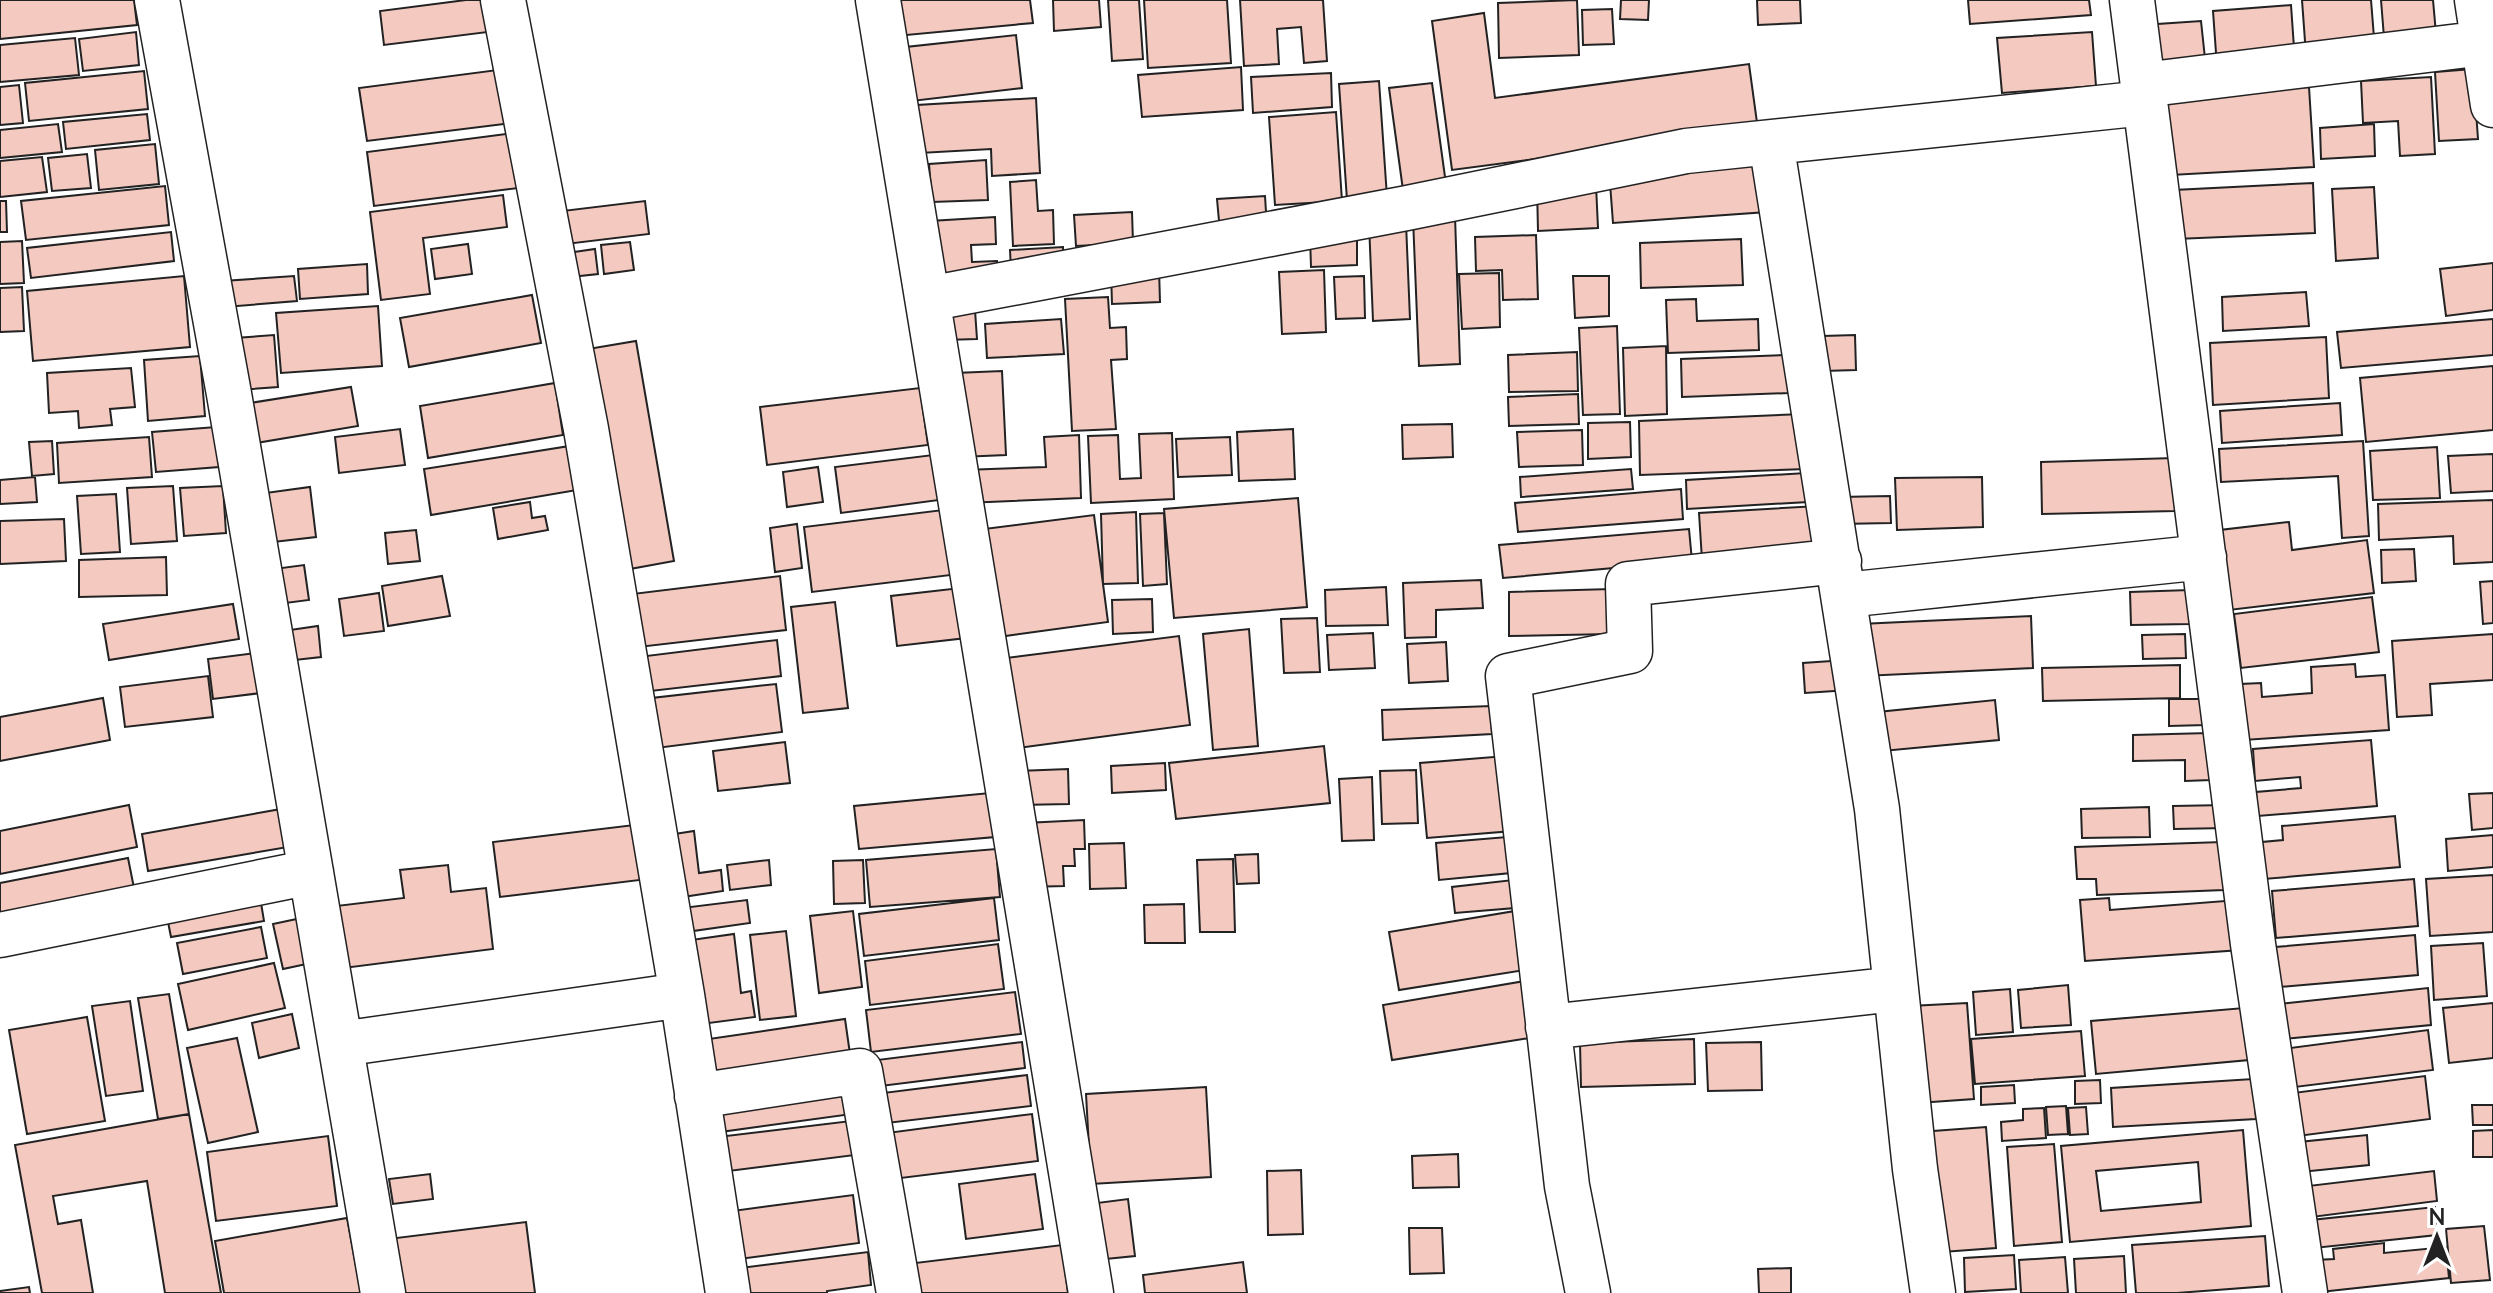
<svg xmlns="http://www.w3.org/2000/svg" width="2493" height="1293" viewBox="0 0 2493 1293" font-family="Lato,sans-serif">
	<style>
		.building { fill: #f3c9c0; stroke: #222; stroke-width: 2; fill-rule: evenodd }
		.lines { fill: none; stroke-linecap: round; stroke-linejoin: round }
		.street-casing { stroke: #222; stroke-width: 47 }
		.street { stroke: #fff; stroke-width: 44 }
	</style>
	<rect width="100%" height="100%" fill="#fff"/>
	<path class="building" d="M0,0H134L137,25L0,39Z
		M466,0H484L488,32L384,45L380,11Z
		M892,0H1030L1033,23L896,36Z
		M1053,0H1099L1101,27L1054,31Z
		M1108,0H1139L1143,59L1112,61Z
		M1144,0H1227L1231,63L1148,68Z
		M1240,0H1323L1327,61L1304,63L1301,27L1277,29L1279,64L1244,66Z
		M1577,0L1579,55L1499,58L1498,3Z
		M1621,0H1649L1648,20L1620,19Z
		M1757,0H1800L1801,23L1758,25Z
		M1968,0H2089L2091,15L1970,24Z
		M2302,0H2371L2375,50L2306,55Z
		M2381,0H2433L2437,45L2385,50Z
		M2291,5L2295,62L2217,67L2213,11Z
		M1612,9L1614,44L1583,45L1582,10Z
		M1484,13L1495,98L1749,64L1758,130L1452,170L1432,21Z
		M2201,21L2206,68L2147,73L2143,25Z
		M136,32L139,65L83,71L79,39Z
		M2092,32L2096,86L2002,93L1997,38Z
		M1016,35L1022,88L912,101L906,47Z
		M75,38L79,75L0,82V45Z
		M1241,67L1243,110L1142,117L1138,75Z
		M505,69L512,123L367,141L359,88Z
		M2473,69L2478,139L2439,141L2435,72Z
		M144,71L148,109L29,121L25,83Z
		M1331,73L1332,107L1253,113L1251,77Z
		M2431,77L2435,154L2400,156L2398,121L2363,123L2361,81Z
		M1379,81L1387,197L1347,200L1339,84Z
		M1432,83L1446,184L1403,190L1389,88Z
		M19,85L23,123L0,125V87Z
		M2309,87L2314,167L2171,175L2166,96Z
		M1036,98L1040,173L992,176L991,149L920,153L917,105Z
		M1336,112L1342,201L1275,205L1269,117Z
		M147,114L150,140L66,149L63,122Z
		M58,124L62,152L0,158V130Z
		M2374,124L2375,156L2321,159L2320,128Z
		M513,133L519,188L374,206L367,152Z
		M155,144L159,184L99,190L95,150Z
		M87,154L91,188L52,191L48,158Z
		M42,157L47,192L0,197V161Z
		M1763,159L1767,212L1613,223L1609,170Z
		M986,160L988,200L932,202L929,164Z
		M1036,180L1038,211L1053,210L1054,244L1013,246L1010,182Z
		M2313,183L2315,233L2176,239L2174,190Z
		M1596,185L1598,228L1538,231L1537,187Z
		M165,186L169,225L26,240L21,201Z
		M2374,187L2378,258L2336,261L2332,189Z
		M503,195L507,227L423,238L430,294L381,300L370,212Z
		M1265,196L1267,228L1220,232L1217,199Z
		M0,201H6L7,232H0Z
		M645,201L649,234L558,245L554,212Z
		M1132,212L1133,243L1076,246L1074,215Z
		M1455,216L1460,364L1419,366L1413,218Z
		M995,217L996,244L971,245L972,262L997,261L998,280L938,291L930,221Z
		M1369,223H1406L1410,319L1373,321Z
		M171,232L174,261L31,278L27,248Z
		M1357,234V265L1311,267L1310,236Z
		M1536,235L1538,299L1503,300L1502,270L1476,271L1475,237Z
		M1741,239L1743,285L1641,288L1640,243Z
		M22,241L24,283L0,284V242Z
		M630,242L634,270L604,274L601,245Z
		M468,244L472,274L435,279L431,249Z
		M1063,247L1064,266L1011,270L1010,250Z
		M595,249L598,274L562,278L560,254Z
		M2493,263V310L2446,316L2440,269Z
		M367,264L368,294L300,299L298,269Z
		M1159,269L1160,302L1112,304L1111,271Z
		M1324,270L1326,332L1282,334L1279,272Z
		M1499,273L1500,327L1462,329L1459,274Z
		M184,276L190,347L33,361L27,291Z
		M294,276L297,301L225,307L223,281Z
		M1364,276L1365,318L1336,319L1334,277Z
		M1573,276H1609V316L1575,318Z
		M22,287L24,331L0,332V288Z
		M2306,292L2309,326L2223,331L2222,297Z
		M532,295L541,343L409,367L400,318Z
		M1108,297L1110,328L1126,327L1127,359L1111,360L1116,429L1072,431L1065,299Z
		M1696,299L1697,321L1758,319L1759,350L1668,353L1666,300Z
		M378,306L382,366L281,373L276,313Z
		M975,310L977,339L944,340L943,312Z
		M1061,319L1064,354L987,358L985,324Z
		M2493,319V355L2341,368L2337,332Z
		M1617,326L1620,414L1583,415L1579,328Z
		M274,335L278,387L238,390L235,338Z
		M1855,335L1856,370L1824,371L1823,336Z
		M2326,337L2329,398L2213,405L2210,343Z
		M636,341L674,561L619,571L582,350Z
		M1666,346L1667,414L1625,416L1623,348Z
		M1577,352L1578,391L1509,392L1508,355Z
		M1787,355L1789,393L1682,397L1681,359Z
		M200,356L205,416L148,421L144,360Z
		M2493,366V430L2366,442L2360,378Z
		M131,368L135,407L110,409L112,425L79,428L78,411L49,413L47,373Z
		M1002,371L1006,455L960,457L955,373Z
		M555,383L563,435L428,458L420,406Z
		M351,387L358,426L256,443L250,403Z
		M920,388L928,445L767,465L760,407Z
		M1578,394L1579,424L1509,426L1508,397Z
		M2340,403L2342,435L2222,443L2220,411Z
		M1803,414L1806,469L1640,475L1639,421Z
		M1630,422L1631,457L1588,459V423Z
		M1452,424L1453,457L1403,459L1402,425Z
		M216,427L219,467L156,472L152,432Z
		M400,429L405,465L339,473L335,437Z
		M1293,429L1295,479L1239,481L1237,432Z
		M1582,430L1583,465L1519,467L1517,432Z
		M1172,433L1174,499L1091,503L1088,436L1118,435L1120,479L1141,478L1139,434Z
		M1079,435L1081,498L965,503L964,470L1046,467L1044,437Z
		M149,437L152,477L59,483L57,443Z
		M1230,437L1232,475L1178,477L1176,439Z
		M52,441L54,474L32,476L29,442Z
		M2363,441L2369,536L2342,538L2338,476L2221,482L2219,449Z
		M576,445L583,489L431,515L424,469Z
		M2437,447L2440,498L2373,500L2370,451Z
		M2493,454V491L2451,493L2448,456Z
		M933,455L939,500L841,513L835,467Z
		M2174,458L2175,511L2042,514L2041,462Z
		M818,467L823,502L787,507L783,472Z
		M1631,469L1633,489L1521,497L1520,477Z
		M1806,473L1808,502L1687,509L1686,480Z
		M35,477L37,502L0,504V480Z
		M1982,477L1983,527L1897,530L1895,478Z
		M173,486L177,541L131,544L127,488Z
		M223,486L226,533L184,536L180,488Z
		M310,487L316,537L265,543L258,494Z
		M1681,489L1683,519L1518,532L1515,503Z
		M116,494L120,552L81,554L77,496Z
		M1890,496L1891,523L1839,524L1838,497Z
		M1298,498L1307,607L1174,618L1164,509Z
		M2493,500V562L2454,564L2453,536L2379,540L2378,504Z
		M530,502L532,518L545,516L548,530L498,539L493,508Z
		M1818,506L1822,552L1702,560L1699,513Z
		M943,510L951,575L812,592L804,527Z
		M1136,512L1138,583L1103,584L1101,514Z
		M1164,513L1167,584L1143,586L1140,514Z
		M1094,515L1108,622L991,638L976,530Z
		M64,519L66,561L0,564V521Z
		M2289,522L2292,550L2367,540L2374,593L2229,610L2220,530Z
		M797,524L802,568L775,572L770,528Z
		M1689,529L1692,561L1503,578L1499,545Z
		M416,530L420,561L388,564L385,533Z
		M2414,549L2416,581L2382,583L2381,550Z
		M166,557L167,595L79,597V560Z
		M304,565L309,600L278,604L274,569Z
		M442,576L450,616L388,626L382,586Z
		M780,576L786,630L630,648L624,595Z
		M1481,580L1483,608L1436,610V637L1405,638L1403,583Z
		M2493,581V623L2483,624L2480,582Z
		M969,587L975,637L897,646L891,596Z
		M1386,587L1388,625L1326,626L1325,590Z
		M1611,589L1612,634L1509,636V592Z
		M2190,590V624L2131,625L2130,592Z
		M379,593L384,631L344,636L339,599Z
		M2372,597L2379,652L2241,668L2234,614Z
		M1152,599L1153,632L1113,634L1112,600Z
		M835,602L848,708L803,713L791,607Z
		M233,604L239,639L109,660L103,624Z
		M2031,616L2033,668L1863,676L1860,624Z
		M1317,618L1320,672L1284,673L1281,619Z
		M318,626L321,657L286,661L283,631Z
		M1249,629L1258,746L1213,750L1203,634Z
		M1373,633L1375,668L1329,670L1327,635Z
		M2185,634L2186,658L2143,659L2142,635Z
		M2493,634V680L2430,684L2432,715L2397,717L2392,641Z
		M1179,636L1190,725L1010,749L998,659Z
		M777,640L781,676L642,692L638,657Z
		M1446,642L1448,681L1409,683L1407,644Z
		M256,653L261,693L213,699L208,659Z
		M1846,660L1849,690L1805,693L1803,663Z
		M2355,664L2356,677L2385,675L2389,730L2244,740L2240,684L2261,683L2262,697L2312,693L2311,667Z
		M2180,665V698L2043,701L2042,668Z
		M208,676L213,717L125,727L120,687Z
		M776,684L782,732L649,749L643,699Z
		M103,698L110,740L0,761V717Z
		M2169,699H2206V725L2169,726Z
		M1995,700L1999,740L1872,752L1868,713Z
		M1491,706L1492,734L1383,740L1382,710Z
		M2209,733L2211,780L2185,781V760L2133,761V735Z
		M2371,740L2377,806L2258,816L2256,792L2301,788L2300,777L2255,781L2253,749Z
		M785,742L790,783L718,791L713,751Z
		M1324,746L1330,803L1176,819L1169,763Z
		M1506,756L1513,831L1427,838L1420,763Z
		M1165,763L1166,790L1112,793L1111,766Z
		M1068,769L1069,804L1019,805L1018,771Z
		M1416,770L1418,823L1382,824L1380,771Z
		M1372,777L1374,840L1342,841L1339,779Z
		M990,793L995,837L859,849L854,806Z
		M2493,793V828L2472,830L2469,794Z
		M129,805L137,847L0,874V831Z
		M2226,805L2227,828L2174,829L2173,806Z
		M2149,807L2150,837L2082,838L2081,809Z
		M281,809L288,847L148,871L142,834Z
		M2395,816L2400,867L2264,879L2262,842L2283,840L2282,826Z
		M1084,820L1085,849H1074L1075,866H1063L1064,886L1027,887L1025,823Z
		M634,825L640,880L500,897L493,842Z
		M694,831L699,873L721,870L723,891L676,898L668,835Z
		M2493,835V867L2448,871L2446,839Z
		M1507,837L1511,873L1439,880L1436,843Z
		M2222,842L2224,890L2097,895L2096,879H2077L2075,847Z
		M1124,843L1126,888L1090,889L1089,844Z
		M996,849L1000,897L870,907L866,860Z
		M1258,854L1259,883L1237,884L1235,855Z
		M128,858L136,898L0,924V883Z
		M1233,859L1235,932H1200L1197,860Z
		M769,860L771,885L730,890L727,865Z
		M863,860L865,903L834,904L833,861Z
		M448,865L451,892L486,888L493,949L344,968L336,906L404,898L400,870Z
		M2493,875V932L2430,936L2426,879Z
		M2414,879L2418,926L2276,938L2272,891Z
		M1513,880L1515,908L1455,913L1452,887Z
		M259,891L264,921L171,937L165,907Z
		M994,898L999,940L864,956L859,914Z
		M2109,898L2110,910L2238,900L2241,950L2085,961L2080,900Z
		M747,900L750,923L686,932L682,908Z
		M1184,904L1185,943H1145L1144,905Z
		M853,911L862,987L819,993L810,916Z
		M1515,911L1525,970L1399,990L1389,932Z
		M306,917L316,962L283,969L273,924Z
		M261,927L267,958L183,974L177,943Z
		M786,931L796,1016L760,1020L750,935Z
		M734,934L741,993L751,991L755,1017L694,1025L684,941Z
		M2415,935L2418,975L2279,987L2275,947Z
		M2483,943L2487,996L2434,1000L2431,946Z
		M998,944L1004,989L870,1005L865,961Z
		M274,963L285,1008L188,1030L178,984Z
		M1525,981L1536,1037L1392,1060L1383,1005Z
		M2068,985L2071,1025L2021,1028L2018,990Z
		M2428,988L2431,1025L2283,1039L2279,1004Z
		M2010,989L2013,1032L1976,1035L1973,992Z
		M1015,992L1021,1034L871,1052L866,1010Z
		M169,994L189,1114L158,1119L138,998Z
		M130,1001L143,1091L106,1096L92,1006Z
		M1967,1003L1974,1099L1918,1103L1910,1006Z
		M2493,1003V1058L2449,1063L2443,1008Z
		M2244,1008L2249,1060L2096,1074L2091,1021Z
		M292,1014L299,1048L259,1058L252,1023Z
		M87,1017L105,1121L27,1134L9,1030Z
		M845,1019L851,1061L709,1081L702,1040Z
		M2428,1030L2433,1070L2295,1087L2290,1048Z
		M2081,1031L2085,1076L1975,1084L1971,1039Z
		M237,1038L258,1132L208,1143L187,1048Z
		M1694,1039L1695,1084L1581,1087L1580,1043Z
		M1022,1042L1025,1068L881,1086L877,1060Z
		M1761,1042L1762,1090L1708,1091L1706,1043Z
		M1027,1075L1031,1106L887,1123L883,1093Z
		M2425,1076L2430,1119L2298,1136L2293,1093Z
		M2253,1079L2256,1119L2113,1127L2111,1088Z
		M2100,1080L2101,1103L2075,1104V1081Z
		M848,1082L852,1114L713,1133L709,1101Z
		M2014,1085L2015,1103L1981,1105V1087Z
		M1206,1087L1211,1177L1091,1184L1086,1094Z
		M2472,1105H2493V1125H2473Z
		M2066,1106L2068,1134L2048,1135L2046,1107Z
		M2086,1107L2088,1134L2070,1135L2068,1108Z
		M2044,1108L2046,1138L2002,1141L2001,1122L2023,1120V1109Z
		M189,1114L221,1293H165L147,1181L53,1196L58,1224L81,1220L93,1293H42L15,1145Z
		M1032,1114L1038,1161L893,1179L887,1133Z
		M859,1120L863,1154L713,1173L709,1138Z
		M1986,1127L1996,1248L1929,1253L1920,1132Z
		M2243,1130L2251,1226L2070,1242L2061,1146ZM2198,1162L2201,1202L2101,1211L2096,1171Z
		M2493,1130V1157H2473V1131Z
		M2367,1135L2369,1165L2301,1172L2299,1142Z
		M328,1136L337,1206L216,1221L207,1152Z
		M2054,1144L2062,1242L2014,1246L2007,1147Z
		M1458,1154L1459,1187L1413,1188L1412,1156Z
		M1301,1170L1303,1234L1268,1235L1267,1171Z
		M2434,1171L2437,1201L2312,1217L2308,1186Z
		M430,1174L433,1199L393,1204L389,1179Z
		M1035,1174L1043,1229L966,1239L959,1184Z
		M853,1195L859,1243L732,1260L725,1212Z
		M1128,1199L1135,1256L1096,1260L1089,1204Z
		M2435,1207L2437,1235L2314,1248L2311,1220Z
		M347,1218L361,1293H224L215,1241Z
		M526,1222L535,1293H395L388,1239Z
		M2484,1226L2490,1280L2451,1283L2446,1229Z
		M1409,1228H1442L1444,1273L1410,1274Z
		M2265,1236L2269,1286L2177,1293H2136L2132,1245Z
		M2384,1243V1253L2446,1247L2449,1278L2320,1292L2316,1260L2334,1259L2333,1249Z
		M1062,1245L1068,1293H918L915,1263Z
		M868,1252L871,1285L827,1291V1293H735L732,1269Z
		M2014,1255L2016,1289L1965,1292L1964,1258Z
		M2124,1256L2126,1293H2076L2074,1259Z
		M2065,1257L2068,1293H2021L2019,1260Z
		M1243,1262L1247,1293H1145L1143,1275Z
		M1791,1268V1293H1759L1758,1269Z
		M29,1287L30,1293H0V1291Z"/>
	<g class="lines">
		<g class="street-casing">
			<path id="street" d="M157,0L229,394L383,1293
				M503,0L586,429L682,995L728,1293
				M878,0L1091,1293
				M2132,0L2253,944L2305,1293
				M2477,0L2493,105
				M2143,85L2484,43
				M1771,142L1877,809L1915,1169L1933,1293
				M928,299L1407,208L1686,151L2145,103
				M1845,595L2204,557
				M0,935L311,872
				M1548,1027L1896,989
				M341,1044L682,995
				M697,1096L860,1071L899,1293
				M1588,1293L1567,1186L1508,676L1630,651L1628,584L1839,561"/>
		</g>
		<use href="#street" class="street"/>
	</g>
	<g transform="translate(2437 1237)" stroke="#ffffff" stroke-width="6" paint-order="stroke">
	<path d="M0-6L14 30L0 20L-14 30Z" fill="#222222"/>
	<text y="-12" font-size="22" font-weight="bold" text-anchor="middle" fill="#222222">N</text>
	</g>
</svg>
